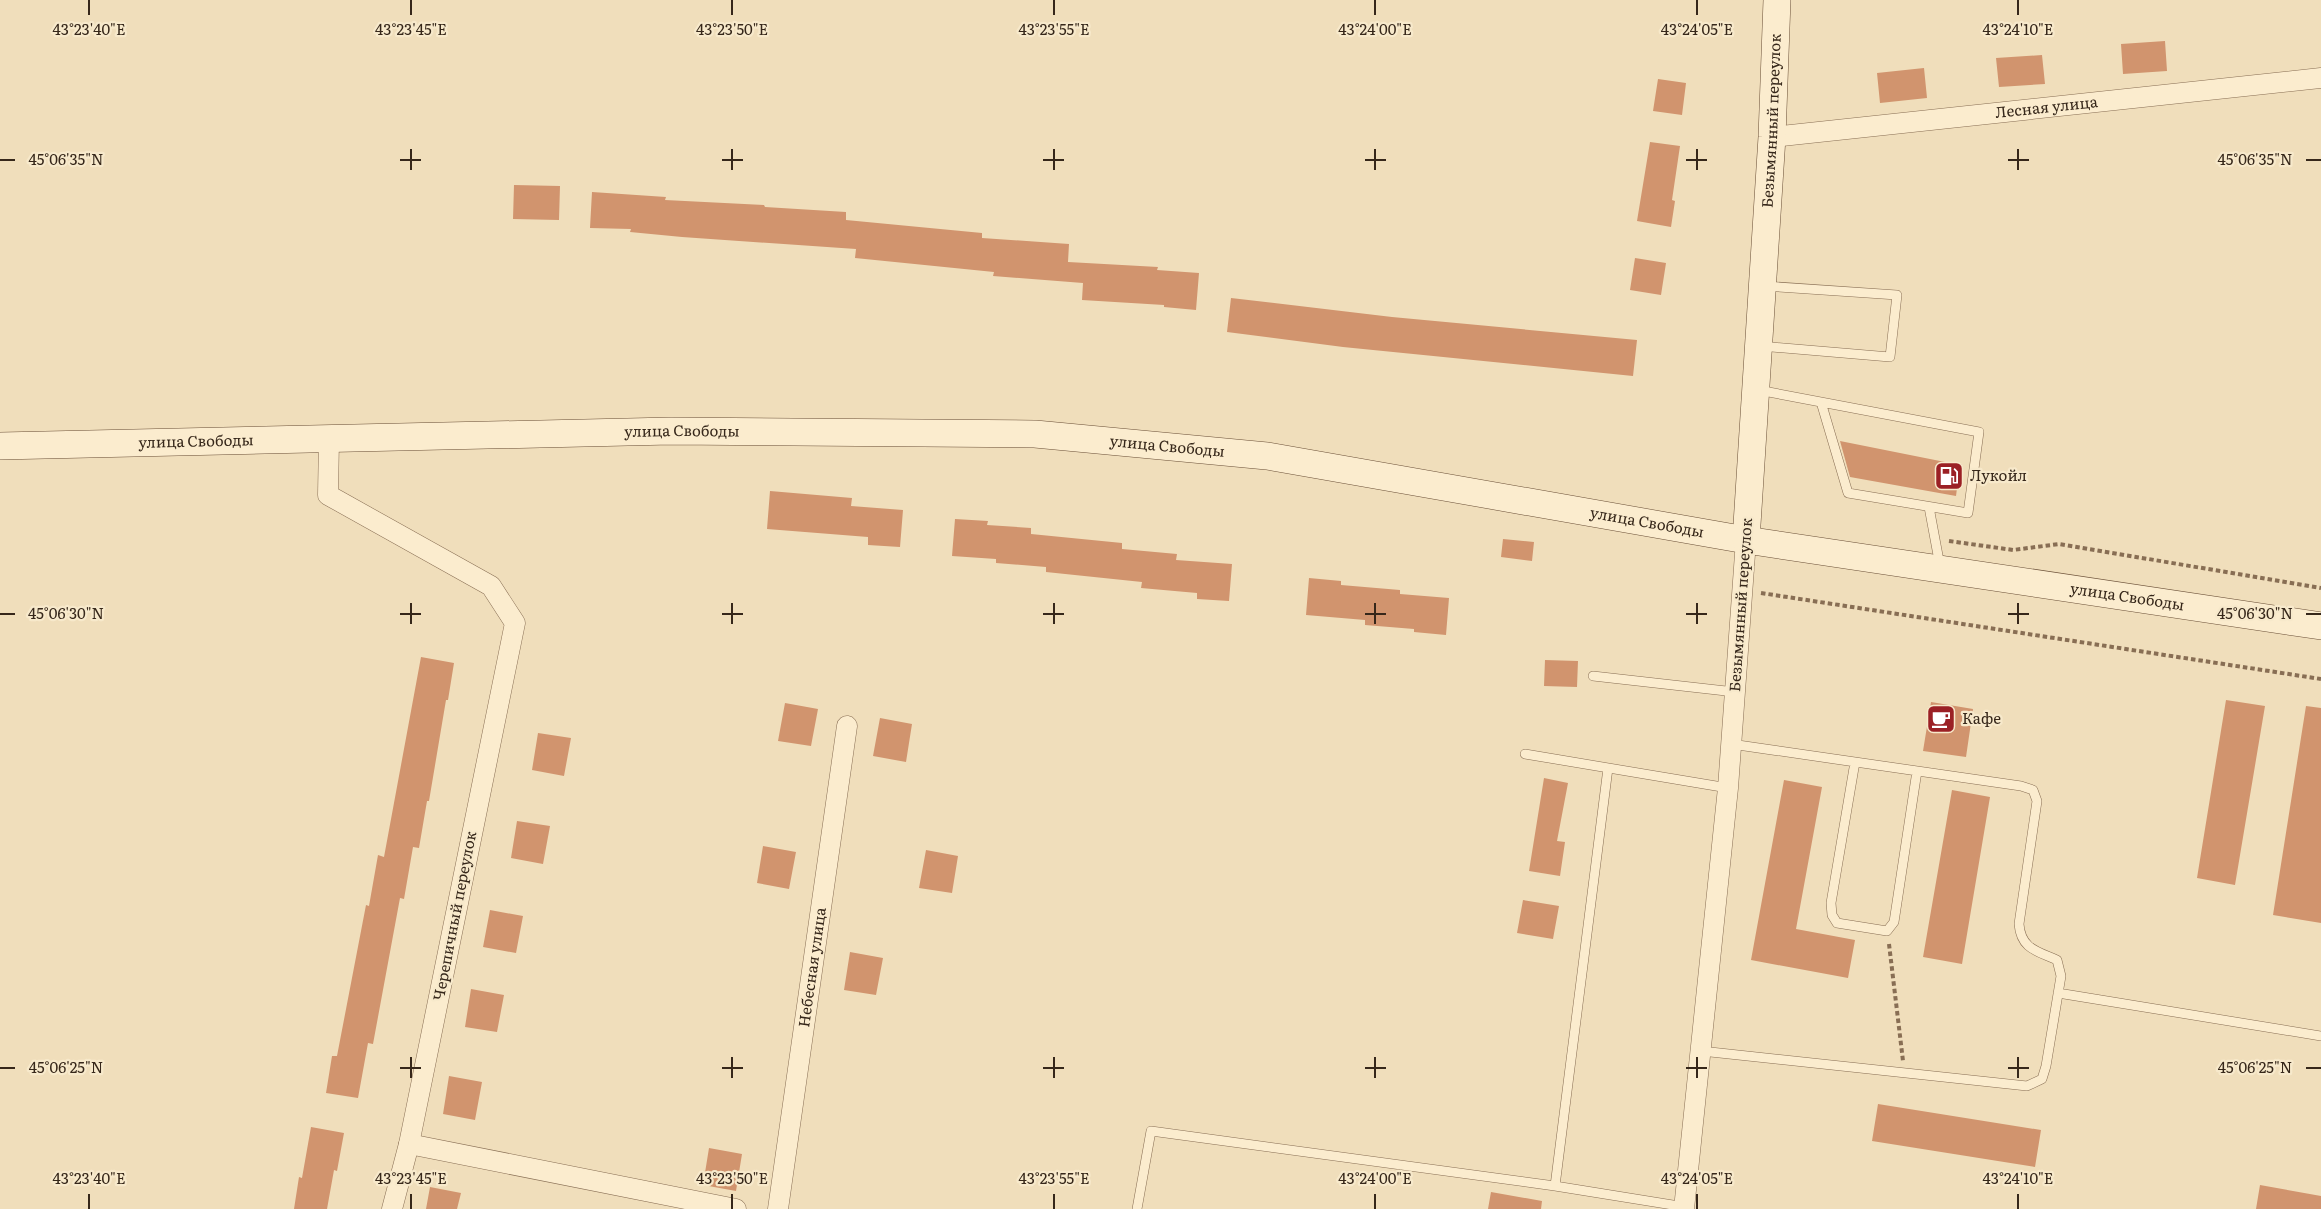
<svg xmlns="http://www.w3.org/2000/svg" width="2321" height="1209" viewBox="0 0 2321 1209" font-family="Literata,serif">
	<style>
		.building { fill: #d1946e }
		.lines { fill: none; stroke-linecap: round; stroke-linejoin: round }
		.service-casing { stroke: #886e54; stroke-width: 10 }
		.minor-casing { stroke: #886e54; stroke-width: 21 }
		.secondary-casing { stroke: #6a4f37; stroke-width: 28 }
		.path { stroke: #886e54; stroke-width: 4; stroke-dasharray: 4.5 3; stroke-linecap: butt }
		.service { stroke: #fbecce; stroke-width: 9 }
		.minor { stroke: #fbecce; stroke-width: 20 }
		.secondary { stroke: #fbecce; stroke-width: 27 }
		.ticks { fill: none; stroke: #36271a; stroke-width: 2 }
		.labels { text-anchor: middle; stroke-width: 4.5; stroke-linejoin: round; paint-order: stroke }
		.street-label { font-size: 15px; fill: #36271a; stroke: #f7e9cb }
		.poi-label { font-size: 15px; fill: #36271a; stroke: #f7e9cb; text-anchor: start }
		.ticks-label { font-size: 15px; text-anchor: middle; fill: #36271a; stroke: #f7e9cb; stroke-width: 4.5; stroke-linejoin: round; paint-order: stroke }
	</style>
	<rect width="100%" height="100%" fill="#f0debb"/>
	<path class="building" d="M2165,41L2167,71L2123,74L2121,44Z
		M2042,55L2045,84L1999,87L1996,58Z
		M1924,68L1927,98L1880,103L1877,73Z
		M1658,79L1686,83L1682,115L1653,111Z
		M1650,142L1680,146L1672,200L1675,201L1671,227L1637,221Z
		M514,185L560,186L559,220L513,219Z
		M592,192L666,197L665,200L764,205L765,207L846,212V220L982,233V238L1069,244L1068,262L1158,267L1157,270L1199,273L1196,310L1164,307V305L1082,300L1083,283L993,276L994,272L855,258L856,249L682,237L630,232L631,229L590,228Z
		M1635,258L1666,263L1661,295L1630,290Z
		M1231,298L1392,317L1637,340L1633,376L1343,347L1227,332Z
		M1840,441L1960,465L1956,496L1850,477Z
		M770,491L852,498L851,506L903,510L900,547L868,545V537L767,529Z
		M955,519L988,521L987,525L1031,528V534L1122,543V549L1177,554L1176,560L1232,564L1229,601L1197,599V593L1141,588L1142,582L1046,572V567L996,563V559L952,556Z
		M1503,539L1534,542L1532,561L1501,557Z
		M1309,578L1341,581V585L1400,590V594L1449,598L1446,635L1414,632V629L1365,625V620L1306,615Z
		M421,657L454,663L448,700H446L429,801H427L419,848L413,847L404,899L400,898L373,1044L368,1043L358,1098L326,1093L332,1056H337L366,905L369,906L378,855L384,857Z
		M1545,660L1578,661L1577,687L1544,686Z
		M2226,700L2265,706L2235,885L2197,878Z
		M1931,702L1973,709L1966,757L1923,751Z
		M785,703L818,709L811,746L778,741Z
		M2306,706L2321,708V923L2273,915Z
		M880,718L912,724L906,762L873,756Z
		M538,733L571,738L564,776L532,770Z
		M1544,778L1568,783L1557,841L1565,842L1560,876L1529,871Z
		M1784,780L1822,787L1796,929L1855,940L1848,978L1751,960Z
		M1952,790L1990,797L1962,964L1923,957Z
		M517,821L550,826L543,864L511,858Z
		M763,846L796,852L789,889L757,883Z
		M926,850L958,856L952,893L919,888Z
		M1523,900L1559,906L1553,939L1517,933Z
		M490,910L523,916L516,953L483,947Z
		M850,952L883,958L876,995L844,990Z
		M471,989L504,995L497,1032L465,1027Z
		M449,1076L482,1082L475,1120L443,1114Z
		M1878,1104L2041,1130L2035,1167L1872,1141Z
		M311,1127L344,1133L337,1171L334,1170L327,1209H294L299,1177L302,1178Z
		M709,1148L742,1154L736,1191L703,1185Z
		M2260,1185L2321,1196V1209H2256Z
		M430,1187L461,1193L457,1209H426Z
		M1491,1192L1542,1201L1541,1209H1488Z"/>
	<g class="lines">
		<g class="service-casing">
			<path id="service" d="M1760,346L1890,357L1897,295L1765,286
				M1758,390L1979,432L1968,513L1848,493L1821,402
				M1929,507L1940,566
				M1593,676L1735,692
				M1525,754L1728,788
				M1855,762L1831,903L1832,915L1837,923L1887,931L1894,922L1917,771
				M2058,993L2321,1036
				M1701,1051L2027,1086L2042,1079L2046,1066L2061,976L2057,960C2037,951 2021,949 2019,924L2037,801L2033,790L2021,786L1731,744
				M1555,1186L1608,768
				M1137,1209L1151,1131L1555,1186L1685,1207"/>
		</g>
		<g class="minor-casing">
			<g id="minor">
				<path id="s1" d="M1772,137L2321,78"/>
				<path d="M329,439L328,495L491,586L515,623L409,1144L392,1209"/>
				<path d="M409,1144L736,1209"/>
				<path id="s2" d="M778,1209L847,726"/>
				<path d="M1684,1209L1728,788L1746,540"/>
			</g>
		</g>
		<g class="secondary-casing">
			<g id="secondary">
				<path id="s3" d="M0,446L671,431L1035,434L1267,456L1746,540L2321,626"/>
				<path id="s4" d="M1746,540L1772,137L1777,0"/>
			</g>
		</g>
		<path class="path" d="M1949,541L2013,550L2059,544L2321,588
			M1761,593L2321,679
			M1889,944L1903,1061"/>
		<use href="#service" class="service"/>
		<use href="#minor" class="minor"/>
		<use href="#secondary" class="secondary"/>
	</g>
	<path class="ticks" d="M89,0V15M411,0V15M732,0V15M1054,0V15M1375,0V15M1697,0V15M2018,0V15M411,149V170M732,149V170M1054,149V170M1375,149V170M1697,149V170M2018,149V170M0,160H15M400,160H421M722,160H743M1043,160H1064M1365,160H1386M1686,160H1707M2008,160H2029M2306,160H2321M411,603V624M732,603V624M1054,603V624M1375,603V624M1697,603V624M2018,603V624M0,614H15M400,614H421M722,614H743M1043,614H1064M1365,614H1386M1686,614H1707M2008,614H2029M2306,614H2321M411,1057V1078M732,1057V1078M1054,1057V1078M1375,1057V1078M1697,1057V1078M2018,1057V1078M0,1068H15M400,1068H421M722,1068H743M1043,1068H1064M1365,1068H1386M1686,1068H1707M2008,1068H2029M2306,1068H2321M89,1194V1209M411,1194V1209M732,1194V1209M1054,1194V1209M1375,1194V1209M1697,1194V1209M2018,1194V1209"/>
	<defs>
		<g id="fuel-square" transform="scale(1.5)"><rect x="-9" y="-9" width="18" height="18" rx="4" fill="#9b2025" stroke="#f7e9cb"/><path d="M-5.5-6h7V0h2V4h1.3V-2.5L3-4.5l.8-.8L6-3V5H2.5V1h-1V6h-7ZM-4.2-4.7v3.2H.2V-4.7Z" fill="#fff"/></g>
		<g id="cafe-square" transform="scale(1.5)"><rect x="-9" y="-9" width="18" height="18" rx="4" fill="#9b2025" stroke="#f7e9cb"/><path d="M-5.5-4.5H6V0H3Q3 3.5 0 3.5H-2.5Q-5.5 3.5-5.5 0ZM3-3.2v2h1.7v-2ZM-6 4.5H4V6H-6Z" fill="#fff"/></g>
	</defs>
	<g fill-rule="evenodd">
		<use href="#fuel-square" x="1949" y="476"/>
		<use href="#cafe-square" x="1941" y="719"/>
	</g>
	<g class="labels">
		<g class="street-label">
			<text dy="5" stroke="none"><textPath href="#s1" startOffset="276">Лесная улица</textPath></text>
			<text dy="5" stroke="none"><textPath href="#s4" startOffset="420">Безымянный переулок</textPath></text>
			<text dy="5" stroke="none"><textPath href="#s3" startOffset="682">улица Свободы</textPath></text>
			<text dy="5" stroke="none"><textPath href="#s3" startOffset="196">улица Свободы</textPath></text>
			<text dy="5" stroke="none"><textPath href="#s3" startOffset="1168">улица Свободы</textPath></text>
			<text dy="5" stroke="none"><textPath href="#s3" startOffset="1654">улица Свободы</textPath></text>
			<text dy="5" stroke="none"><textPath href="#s3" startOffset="2140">улица Свободы</textPath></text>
			<text transform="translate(1741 605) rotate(-86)" y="5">Безымянный переулок</text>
			<text transform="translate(455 916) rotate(-79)" y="5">Черепичный переулок</text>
			<text dy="5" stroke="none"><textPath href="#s2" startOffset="244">Небесная улица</textPath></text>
		</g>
		<g class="poi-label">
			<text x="1970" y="481">Лукойл</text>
			<text x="1962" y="724">Кафе</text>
		</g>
	</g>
	<g class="ticks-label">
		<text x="89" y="35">43°23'40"E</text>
		<text x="411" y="35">43°23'45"E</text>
		<text x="732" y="35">43°23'50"E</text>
		<text x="1054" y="35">43°23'55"E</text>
		<text x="1375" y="35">43°24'00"E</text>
		<text x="1697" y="35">43°24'05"E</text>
		<text x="2018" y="35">43°24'10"E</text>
		<text x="66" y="165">45°06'35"N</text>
		<text x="2255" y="165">45°06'35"N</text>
		<text x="66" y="619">45°06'30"N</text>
		<text x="2255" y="619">45°06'30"N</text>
		<text x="66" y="1073">45°06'25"N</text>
		<text x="2255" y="1073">45°06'25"N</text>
		<text x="89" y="1184">43°23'40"E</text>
		<text x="411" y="1184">43°23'45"E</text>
		<text x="732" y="1184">43°23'50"E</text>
		<text x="1054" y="1184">43°23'55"E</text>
		<text x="1375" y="1184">43°24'00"E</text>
		<text x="1697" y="1184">43°24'05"E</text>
		<text x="2018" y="1184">43°24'10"E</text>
	</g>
</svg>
